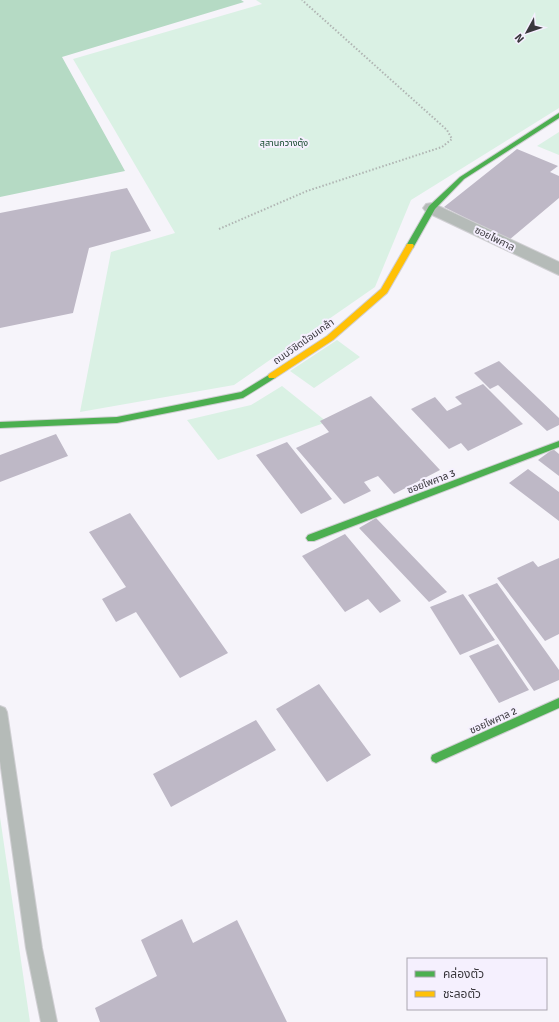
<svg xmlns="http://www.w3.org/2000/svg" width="559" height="1022" viewBox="0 0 559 1022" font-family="Signika,'Noto Sans Thai',sans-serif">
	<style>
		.green { fill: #daf1e4 }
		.forest { fill: #b5dac4 }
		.building { fill: #beb8c6 }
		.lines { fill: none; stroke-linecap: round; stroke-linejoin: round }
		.lane-casing { stroke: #d0cfd3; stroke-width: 2 }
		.street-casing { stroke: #d0cfd3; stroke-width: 2 }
		.fast-casing { stroke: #d0cfd3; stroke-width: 2 }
		.slow-casing { stroke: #d0cfd3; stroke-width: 2 }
		.path { stroke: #b0b5b3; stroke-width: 2; stroke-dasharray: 1.5 2; stroke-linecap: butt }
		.lane { fill: #b5bbb8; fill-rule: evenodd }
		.street { fill: #b5bbb8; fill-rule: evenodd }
		.fast { fill: #4caf50; fill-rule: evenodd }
		.slow { fill: #ffc107; fill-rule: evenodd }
		.labels { text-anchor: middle; stroke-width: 4; stroke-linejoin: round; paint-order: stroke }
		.far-park-label { font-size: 9px; fill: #0f4528; stroke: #f5f0fe }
		.street-label { font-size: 10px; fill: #39373c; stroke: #f5f0fe }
	</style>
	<rect width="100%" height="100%" fill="#f6f4fa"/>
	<path class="green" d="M256,0H559V108L411,200L375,287L234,385L80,412L111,252L175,233L73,59L262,4Z
		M559,132V155L537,146Z
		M337,340L360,357L314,388L290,371Z
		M282,386L327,422L218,460L187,420L251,405Z
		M0,817L30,1022H0Z"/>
	<path class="forest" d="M0,0H241L244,2L62,57L125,171L0,197Z"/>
	<path class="building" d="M517,149L558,166L550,172L559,176V198L509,240L444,207Z
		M127,188L151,231L89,248L73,313L0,328V213Z
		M499,361L559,418V425L547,431L498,385L490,389L474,373Z
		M483,384L523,424L468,451L461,443L449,449L411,409L435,397L447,411L462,404L455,397Z
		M371,396L440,470L394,494L378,476L364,482L371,491L344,504L296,448L329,432L320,421Z
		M56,434L68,456L0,482V455Z
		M287,442L332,499L301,514L256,455Z
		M553,449L559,454V476L538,460Z
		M528,469L559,492V521L509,483Z
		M130,513L228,653L180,678L136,612L116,622L102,599L126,587L89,532Z
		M376,518L447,592L429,602L359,528Z
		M345,534L401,601L380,613L368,599L345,612L302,556Z
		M559,558V634L545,641L497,578L533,561L538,567Z
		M497,583L559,670V680L534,691L468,595Z
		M463,594L495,640L460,655L430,607Z
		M498,644L529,690L499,703L469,656Z
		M319,684L371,755L327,782L276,709Z
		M256,720L276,750L171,807L153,774Z
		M182,919L193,943L237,920L287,1022H100L95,1008L157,976L141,940Z"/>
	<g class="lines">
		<g class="lane-casing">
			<path id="lane" d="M0,706L5,708L7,712L42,948L57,1022H41L26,948L0,761Z"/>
		</g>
		<g class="street-casing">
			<path id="street" d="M432,203L559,262V275L426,212L423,208L426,204Z"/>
		</g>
		<g class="fast-casing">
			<path id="fast" d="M559,113V118L464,179L435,209L413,248H407L406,246L429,206L460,177Z
				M272,373L276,376L275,378L243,398L117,423L0,428V422L117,417L241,392Z
				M559,441V447L314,541H308L306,538L308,535Z
				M559,698V708L440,761L436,763L432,761L431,758L432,755Z"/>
		</g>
		<g class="slow-casing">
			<path id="slow" d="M407,244H413L414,246L387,293L333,340L275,378H269L268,376L269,374L327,336L381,289Z"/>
		</g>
		<path class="path" d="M219,229L307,191L442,147L452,139L447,130L302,0"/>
		<use href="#lane" class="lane"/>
		<use href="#street" class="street"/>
		<use href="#fast" class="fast"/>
		<use href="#slow" class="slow"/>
	</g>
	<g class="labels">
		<g class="far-park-label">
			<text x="284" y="146">สุสานกวางตุ้ง</text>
		</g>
		<g class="street-label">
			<text transform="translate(495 238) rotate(26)" y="4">ซอยไพศาล</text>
			<text transform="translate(303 341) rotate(-35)" y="4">ถนนวิชิตน้อมเกล้า</text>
			<text transform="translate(431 481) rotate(-21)" y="4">ซอยไพศาล 3</text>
			<text transform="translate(493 720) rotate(-24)" y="4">ซอยไพศาล 2</text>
		</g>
	</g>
	<rect x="407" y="958" width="140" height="52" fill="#f5f0fe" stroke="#aaa6b0"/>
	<rect x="415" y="971" width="20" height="6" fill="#4caf50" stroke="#aaa6b0"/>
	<text x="443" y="978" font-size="12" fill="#39373c">คล่องตัว</text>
	<rect x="415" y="991" width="20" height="6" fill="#ffc107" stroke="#aaa6b0"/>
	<text x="443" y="998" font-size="12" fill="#39373c">ชะลอตัว</text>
	<g transform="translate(527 32) rotate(230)" stroke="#f5f0fe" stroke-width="3" paint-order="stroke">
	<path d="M0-3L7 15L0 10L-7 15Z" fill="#39373c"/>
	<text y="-6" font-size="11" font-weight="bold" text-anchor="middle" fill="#39373c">N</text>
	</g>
</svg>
